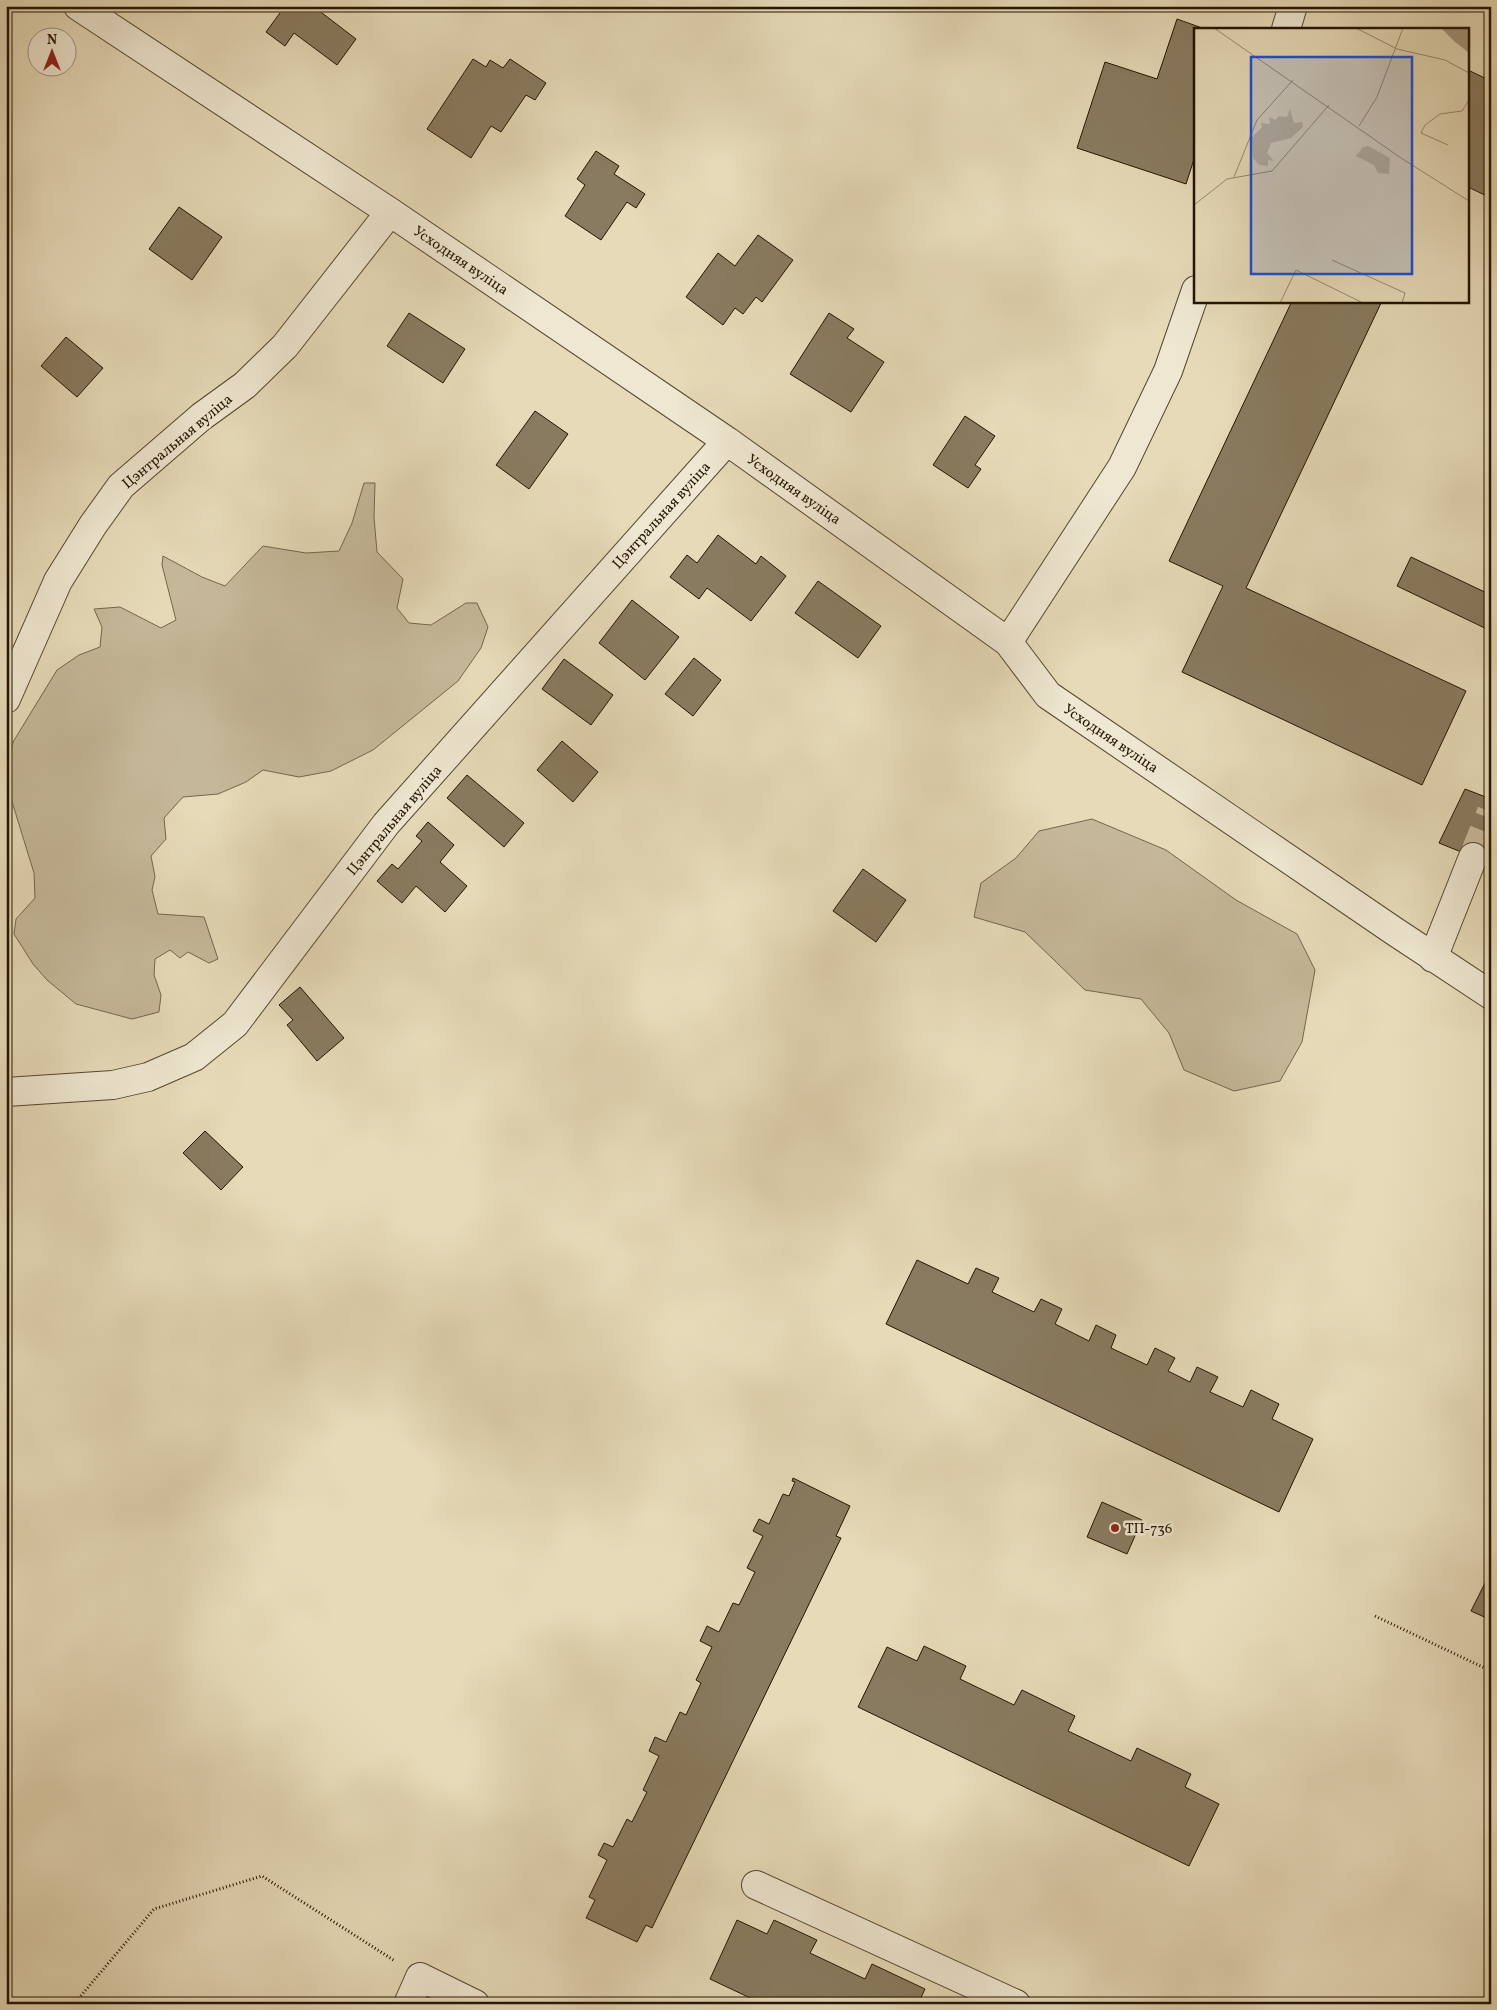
<svg xmlns="http://www.w3.org/2000/svg" width="1497" height="2010" viewBox="0 0 1497 2010" font-family="Vollkorn,serif">
	<style>
		.green { fill: #c5b899; stroke: #74664d }
		.building { fill: #897b60; stroke: #241401 }
		.lines { fill: none; stroke-linecap: round; stroke-linejoin: round }
		.minor-tunnel { stroke: #c9bc9d; stroke-width: 28; stroke-dasharray: 28 14; stroke-linecap: butt }
		.minor-casing { stroke: #54462f; stroke-width: 30 }
		.path { stroke: #241401; stroke-width: 3; stroke-dasharray: 1 2.5; stroke-linecap: butt }
		.minor { stroke: #efe7d1; stroke-width: 28 }
		.poi-dot { fill: #8f2418; stroke: #efe7d1; stroke-width: 2 }
		.labels { text-anchor: middle; stroke-width: 5; stroke-linejoin: round; paint-order: stroke }
		.street-label { font-size: 15px; fill: #241401; stroke: #efe7d1 }
		.poi-label { font-size: 15px; fill: #241401; stroke: #efe7d1; text-anchor: start }
		.inset-road { fill: none; stroke: #988b6f; stroke-width: 1 }
		.view { fill: #1d4ed8; fill-opacity: 0.15; stroke: #1d4ed8; stroke-width: 2.5 }
		.inset-edge { fill: none; stroke: #241401; stroke-width: 2.5 }
	</style>
	<rect width="100%" height="100%" fill="#e6dab8"/>
	<filter id="stains"><feTurbulence type="fractalNoise" baseFrequency=".004" numOctaves="4"/><feColorMatrix values="0 0 0 0 .2 0 0 0 0 .09 0 0 0 0 .02 0 0 0 .5 -.17"/></filter>
	<radialGradient id="worn" r=".72"><stop offset=".6" stop-color="#630" stop-opacity="0"/><stop offset="1" stop-color="#630" stop-opacity=".3"/></radialGradient>
	<path class="green" d="M364,483H375L374,517L377,552L403,579L397,608L409,623L431,625L466,603H477L488,627L481,648L458,681L373,750L331,771L299,777L263,770L246,782L218,794L183,797L164,818L166,839L151,856L155,877L152,890L158,914L204,917L218,959L209,963L188,952L180,958L170,950L155,959L154,975L161,995L159,1012L132,1019L76,1004L47,980L33,964L14,934L16,919L35,898L34,873L6,782L13,742L57,670L79,655L100,647L102,627L94,609L120,607L161,628L176,620L162,565L163,556L202,577L225,586L263,546L306,553L339,551L352,523Z
		M1092,819L1166,850L1236,900L1297,934L1315,970L1302,1042L1280,1081L1234,1091L1184,1070L1169,1033L1141,999L1085,990L1025,932L974,917L981,883L1016,858L1039,831Z"/>
	<path class="building" d="M285,6H313L356,39L337,65L294,33L285,46L266,32Z
		M1177,19L1205,29H1196V153L1186,184L1077,148L1105,62L1157,79Z
		M473,59L486,67L490,60L503,68L510,59L546,83L535,100L526,95L501,132L491,126L471,158L427,129Z
		M1468,70L1491,81V198L1468,187Z
		M596,151L619,166L614,174L645,194L636,208L627,202L601,240L565,216L585,185L577,179Z
		M179,207L222,237L192,280L149,249Z
		M758,235L793,260L762,302L756,297L743,314L735,308L723,325L686,297L718,253L735,266Z
		M1292,301H1382L1246,588L1466,691L1422,785L1182,672L1223,586L1169,561Z
		M409,313L465,349L443,383L387,346Z
		M829,313L854,329L847,338L884,362L851,412L790,374Z
		M66,337L103,368L77,397L41,366Z
		M535,411L568,434L529,489L496,465Z
		M965,416L995,436L975,465L981,469L968,488L933,465Z
		M718,535L756,564L761,556L786,576L751,621L707,588L699,599L670,577L687,555L697,563Z
		M1411,557L1491,595V631L1397,586Z
		M818,581L881,626L858,658L795,613Z
		M632,600L679,637L645,680L599,643Z
		M694,658L721,680L693,716L665,694Z
		M564,659L613,695L591,725L542,689Z
		M562,741L598,772L573,802L537,770Z
		M467,775L524,823L504,847L447,798Z
		M1465,789L1491,799V864L1439,843Z
		M428,822L454,845L440,862L467,886L445,912L416,886L402,903L377,881L392,864L398,869L422,841L416,836Z
		M863,869L906,900L876,942L833,911Z
		M300,987L344,1038L317,1061L287,1025L293,1020L279,1005Z
		M205,1131L243,1167L221,1190L183,1153Z
		M917,1260L968,1284L976,1268L999,1278L992,1292L1034,1312L1041,1299L1062,1309L1055,1324L1089,1341L1096,1325L1116,1335L1111,1348L1147,1365L1155,1348L1175,1358L1168,1371L1190,1382L1197,1367L1218,1377L1210,1392L1243,1407L1251,1390L1279,1404L1272,1419L1313,1439L1279,1512L886,1324Z
		M793,1478L850,1506L836,1536L841,1538L652,1928L646,1925L637,1942L586,1918L595,1900L589,1897L607,1860L598,1855L604,1843L613,1847L627,1819L632,1822L647,1792L643,1790L659,1756L649,1751L655,1737L666,1742L680,1712L686,1715L701,1683L696,1680L712,1647L700,1641L707,1626L719,1632L733,1603L739,1605L755,1572L747,1568L763,1536L753,1531L759,1519L769,1524L783,1494L789,1496L795,1482L792,1481Z
		M1102,1502L1142,1520L1127,1554L1087,1537Z
		M1491,1571V1620L1471,1611Z
		M924,1646L966,1666L960,1679L1014,1705L1022,1690L1075,1716L1068,1731L1131,1761L1137,1748L1191,1774L1185,1787L1219,1804L1189,1866L858,1707L887,1647L917,1661Z
		M737,1920L767,1934L774,1920L817,1940L810,1953L865,1979L872,1964L925,1989L918,2004H763L710,1979Z"/>
	<g class="lines">
		<path class="minor-tunnel" d="M1473,857L1491,812"/>
		<g class="minor-casing">
			<path id="minor" d="M78,6L390,212L727,441L1008,642L1048,695L1394,931L1491,995
				M1286,29L1293,6
				M1008,642L1122,467L1168,371L1196,290
				M6,699L58,581L93,525L121,486L201,417L245,385L285,346L390,212
				M1433,958L1473,857
				M6,1092L113,1085L148,1077L194,1057L235,1024L386,824L727,441
				M756,1885L1016,2004
				M408,2004L420,1977L475,2004"/>
		</g>
		<path class="path" d="M1375,1616L1491,1671
			M74,2004L154,1909L262,1876L395,1961"/>
		<use href="#minor" class="minor"/>
	</g>
	<circle class="poi-dot" cx="1115" cy="1528" r="5"/>
	<g class="labels">
		<g class="street-label">
			<text transform="translate(461 260) rotate(34)" y="5">Усходняя вуліца</text>
			<text transform="translate(177 441) rotate(-40)" y="5">Цэнтральная вуліца</text>
			<text transform="translate(794 489) rotate(35)" y="5">Усходняя вуліца</text>
			<text transform="translate(661 515) rotate(-48)" y="5">Цэнтральная вуліца</text>
			<text transform="translate(1111 738) rotate(34)" y="5">Усходняя вуліца</text>
			<text transform="translate(394 820) rotate(-50)" y="5">Цэнтральная вуліца</text>
		</g>
		<g class="poi-label">
			<text x="1125" y="1533">ТП-736</text>
		</g>
	</g>
	<g transform="translate(1194 28)">
		<rect width="275" height="275" fill="#e6dab8"/>
		<path d="M96,81L100,95L108,94L109,99L97,110L77,115L73,125L80,133L74,132V138L65,137L59,130L58,109L68,99L67,95L76,96L75,89L81,92L85,88L93,89ZM174,118L196,130L195,146L184,145L180,137L162,128L169,119Z" fill="#c5b899"/>
		<path d="M247,0H275V25L260,13Z" fill="#a4977a"/>
		<path class="inset-road" d="M20,0L207,130L275,173M162,0L203,21L251,32L275,45M165,98L183,69L209,0M254,117L227,105L231,97L246,86L268,83L275,72M40,149L63,92L99,52M0,177L33,151L78,143L135,77M138,232L211,265L208,275M86,275L102,242L169,275"/>
		<path class="view" d="M57,29H218V246H57Z"/>
		<rect width="275" height="275" class="inset-edge"/>
	</g>
	<rect width="1497" height="2010" fill="none" stroke="#e6dab8" stroke-width="25"/>
	<rect x="8" y="8" width="1482" height="1995" fill="none" stroke="#241401" stroke-width="2.5"/>
	<rect x="12" y="12" width="1472" height="1985" fill="none" stroke="#241401"/>
	<g transform="translate(52 52)"><circle r="24" fill="#efe7d1" stroke="#9e937e"/>
	<path d="M0-4L9 19L0 12L-9 19Z" fill="#8f2418"/>
	<text y="-8" font-size="14" font-weight="bold" text-anchor="middle" fill="#241401">N</text>
	</g>
	<rect width="100%" height="100%" filter="url(#stains)"/>
	<rect width="100%" height="100%" fill="url(#worn)"/>
</svg>
